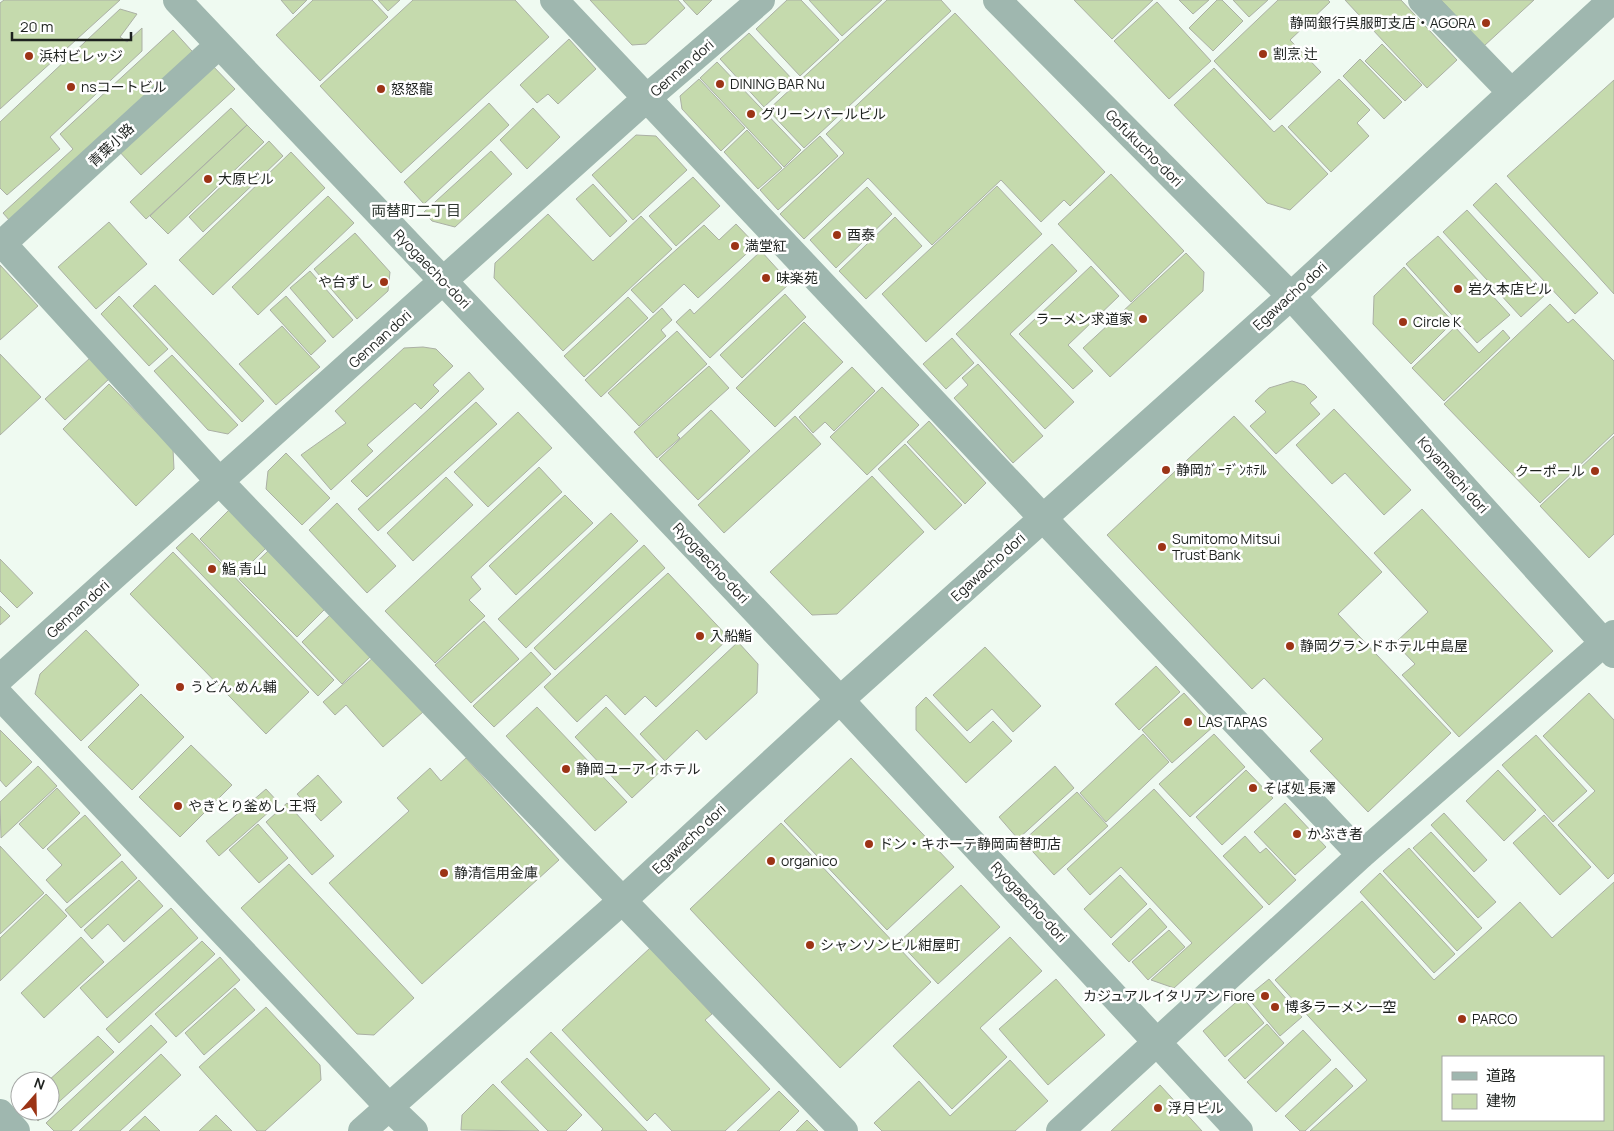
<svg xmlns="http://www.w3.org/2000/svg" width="1614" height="1131" viewBox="0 0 1614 1131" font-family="Manrope,'Noto Sans JP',sans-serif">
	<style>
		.building { fill: #c5daad; stroke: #abb0a5; fill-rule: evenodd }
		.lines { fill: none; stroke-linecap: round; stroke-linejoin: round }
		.minor { stroke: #9fb7af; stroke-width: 28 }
		.poi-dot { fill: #9c3416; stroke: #fff; stroke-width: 2 }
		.labels { text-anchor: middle; stroke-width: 5; stroke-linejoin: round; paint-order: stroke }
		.poi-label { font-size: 14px; fill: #1e221f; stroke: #fff; text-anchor: start }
		.street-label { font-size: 14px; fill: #1e221f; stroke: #fff }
		.neighbourhood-label { font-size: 15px; fill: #303932; stroke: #fff }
	</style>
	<rect width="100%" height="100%" fill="#effaf1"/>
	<path class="building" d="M4,0H120L0,109V3Z
		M281,0H307L293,14Z
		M313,0H372L388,17L320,81L276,35Z
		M378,0H400L388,11Z
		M413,0H515L549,37L401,173L320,86Z
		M590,0H678L685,8L646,44L632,45Z
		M683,0H712L697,15Z
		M787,0H801L839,40L800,76L756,29Z
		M809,0H882L842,36Z
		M887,0H941L951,11L804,148L768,110Z
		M1074,0H1153L1112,39Z
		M1179,0H1209L1193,14Z
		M1217,0H1222L1243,21L1213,51L1189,28Z
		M1233,0H1268L1249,17Z
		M1278,0H1328L1330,2L1290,40L1321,72L1270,120L1214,61Z
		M1345,0H1401L1457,60L1427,88Z
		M1441,0H1534L1484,46Z
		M1157,2L1211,61L1169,99L1114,41Z
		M120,9L137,14L120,37L127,42L142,28V51L50,137L60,149L7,195L0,188V122Z
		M955,13L1105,172L1070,206L1064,200L1041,222L1001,180L932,245L868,178L804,239L780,214L844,153L826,134Z
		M173,30L200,60L17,229L3,213L73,149L60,134Z
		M749,33L793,80L764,107L720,59Z
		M569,39L596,69L558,104L548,94L537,103L520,85Z
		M1382,44L1422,85L1405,101L1365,61Z
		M1360,59L1402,102L1384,119L1343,76Z
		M717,62L801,150L784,167L700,78Z
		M210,63L235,89L141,175L117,149Z
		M1214,68L1274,132L1282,125L1328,174L1290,210L1267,203L1174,105Z
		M699,79L745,128L721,151L682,109L680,96Z
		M1339,79L1370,110L1357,123L1369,136L1331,172L1288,127Z
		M1614,80V294L1507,176Z
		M489,103L509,125L424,204L404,182Z
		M231,108L247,125L146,219L130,202Z
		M533,108L560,137L527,169L500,140Z
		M247,125L264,142L168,234L150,216Z
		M747,130L782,168L758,189L724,152Z
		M636,135L656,136L687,170L633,220L592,175Z
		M820,136L838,156L778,210L760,190Z
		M269,141L283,156L203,232L189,217Z
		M491,151L512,174L455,227L432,221L424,212Z
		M291,152L325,188L213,295L179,260Z
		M1111,174L1184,251L1131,302L1058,224Z
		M693,177L720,206L676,246L649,216Z
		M1496,183L1598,293L1575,314L1473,205Z
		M593,184L627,221L610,237L576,199Z
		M997,186L1042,234L926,342L882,294Z
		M867,187L892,214L836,268L810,240Z
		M328,196L354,223L258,315L232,287Z
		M1467,210L1545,295L1521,317L1443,232Z
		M548,214L593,261L641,216L672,249L563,351L494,278L495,263Z
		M895,217L922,246L866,299L839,271Z
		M109,222L147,264L96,309L58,267Z
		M736,224L756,245L698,298L684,284L653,313L631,290L704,225L719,240Z
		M355,233L390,272L388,291L357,319L314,269Z
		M1438,236L1510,315L1477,343L1406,264Z
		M1052,244L1077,271L1010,334L1074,402L1045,429L956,334Z
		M761,251L790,283L710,358L676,322L690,309L694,314Z
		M1186,253L1204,272L1203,291L1110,377L1083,348Z
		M0,265L38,306L0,340Z
		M1091,266L1119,296L1068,345L1093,371L1073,389L1019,334Z
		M1404,267L1453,322L1411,364L1373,324L1374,296Z
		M310,271L353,320L333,338L290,288Z
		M155,285L264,401L242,422L133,306Z
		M785,294L806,317L742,378L720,355Z
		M119,296L168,349L149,366L101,314Z
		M286,296L326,341L311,355L270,310Z
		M628,297L648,318L584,377L564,356Z
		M1550,304L1568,323L1573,319L1614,361V433L1540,503L1444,404Z
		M662,308L672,320L661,330L666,336L601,397L585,380Z
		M804,322L843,362L775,427L736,388Z
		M282,326L320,367L276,405L239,364Z
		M1455,327L1479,353L1503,330L1510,338L1444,401L1412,368Z
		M677,331L707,364L639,426L608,393Z
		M952,338L974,363L946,389L923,364Z
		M423,347L436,349L453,366L433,385L439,391L421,409L415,403L367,445L373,451L331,490L301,455L346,423L335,411L404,348Z
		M0,354L41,397L0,435Z
		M172,355L238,425L228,434L208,430L154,371Z
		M90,358L109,379L65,420L45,399Z
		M978,364L1043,436L1013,463L954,398L968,385L962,378Z
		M709,366L729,388L677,435L680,438L657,458L634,432Z
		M852,367L875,391L834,431L825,422L813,433L799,417Z
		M469,372L484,389L367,497L351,481Z
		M1292,381L1305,385L1317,397L1310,403L1320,414L1276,454L1250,426L1266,412L1255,401L1269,388Z
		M109,384L173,449L174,469L136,506L63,429Z
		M882,387L919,425L867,475L830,437Z
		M476,402L497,424L378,531L358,509Z
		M1334,409L1411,490L1384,515L1345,473L1332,484L1296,445Z
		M711,410L750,451L698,500L659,459Z
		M518,412L552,448L488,507L454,472Z
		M795,416L821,444L724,533L698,505Z
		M1234,416L1382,572L1338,614L1451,733L1368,812L1310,751L1323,739L1264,678L1252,689L1107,535Z
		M929,421L986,483L965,504L907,442Z
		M1614,436V534L1589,558L1540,506Z
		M905,444L962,505L935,530L878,469Z
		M286,453L330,498L302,525L266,489L268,471Z
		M539,467L562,492L471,577L481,589L469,600L485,616L435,663L385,611Z
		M872,476L924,532L837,614L812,615L770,572Z
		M446,477L473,505L413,561L387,533Z
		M565,495L593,523L516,595L489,566Z
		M337,503L396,566L367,593L309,530Z
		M1422,509L1553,651L1459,737L1402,675L1415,664L1395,643L1428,612L1374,553Z
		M229,510L266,548L237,577L200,539Z
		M611,513L638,541L526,648L498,619Z
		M192,533L334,680L318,696L176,548Z
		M644,545L665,568L555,670L534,648Z
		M268,551L325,609L297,637L239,579Z
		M173,552L309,692L266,734L130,594Z
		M0,559L33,593L17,608L0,591Z
		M668,573L729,638L656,707L645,696L625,715L606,695L577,722L544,687Z
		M0,606L10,616L0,625Z
		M331,614L371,656L342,684L302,642Z
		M484,621L519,659L471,703L435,665Z
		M86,630L139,685L81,741L35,694L40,674Z
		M738,642L758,664L757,693L706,740L697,730L665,761L640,734Z
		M985,647L1041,706L1013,732L992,709L967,731L933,695Z
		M531,652L551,674L494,727L473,706Z
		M374,657L423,712L383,747L346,705L335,715L323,702Z
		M1156,666L1180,692L1139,730L1115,704Z
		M1184,693L1214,726L1172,763L1142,730Z
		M1589,693L1614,720V873L1608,879L1558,825L1595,791L1543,736Z
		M141,694L184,737L132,790L88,747Z
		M926,697L970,743L993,721L1012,741L966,783L916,730V707Z
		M537,707L627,802L595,831L506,736Z
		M606,707L664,768L632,798L575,737Z
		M0,730L32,762L6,787L0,780Z
		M1143,734L1169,762L1106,822L1080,793Z
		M1214,734L1245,767L1190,817L1159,784Z
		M1536,735L1587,791L1553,822L1502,765Z
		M191,745L232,785L180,837L139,797Z
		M466,758L559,860L422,984L329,883L409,811L397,798L430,768L441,781Z
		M851,758L954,867L887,930L784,821Z
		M38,766L57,786L1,838L0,802Z
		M1055,766L1074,788L1018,839L999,817Z
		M1246,770L1273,798L1222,845L1196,817Z
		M1498,770L1536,810L1504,841L1466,801Z
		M318,775L342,802L321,821L297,794Z
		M57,788L80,813L43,849L19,824Z
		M266,789L279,803L219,856L206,841Z
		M1154,789L1263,907L1174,988L1151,980L1192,943L1121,867L1090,895L1067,869Z
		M1077,792L1108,826L1054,875L1023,841Z
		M287,803L334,856L312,875L266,822Z
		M1285,803L1326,847L1295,875L1254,832Z
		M1444,813L1487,860L1474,872L1431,825Z
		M85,815L121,855L67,903L46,880L62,865L47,849Z
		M1544,815L1591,867L1560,895L1513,843Z
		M781,823L931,982L840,1068L690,909Z
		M258,824L288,858L259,883L229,850Z
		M1431,832L1496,902L1478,918L1413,848Z
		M1245,836L1260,853L1266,848L1296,880L1269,905L1223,856Z
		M0,846L44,893L0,934Z
		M1409,848L1482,928L1457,951L1383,871Z
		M122,861L137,878L81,928L65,910Z
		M289,864L414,998L374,1035L357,1034L241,908Z
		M1380,873L1455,954L1434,973L1360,892Z
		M1120,875L1147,904L1111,938L1084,909Z
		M139,880L163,906L124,942L108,924L92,939L84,930Z
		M1614,882V1131H1310L1367,1080L1275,980L1362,901L1434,980L1520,902L1552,938ZM1443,1057H1603V1120H1443Z
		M961,885L1000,927L938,984L899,942Z
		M46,894L67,916L0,981V938Z
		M171,908L198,938L107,1018L80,988Z
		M1150,908L1167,927L1129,962L1112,944Z
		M1169,930L1185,947L1148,980L1132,962Z
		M81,937L104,962L44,1018L21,993Z
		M1010,937L1042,971L980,1028L1007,1057L952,1109L893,1046Z
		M202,941L215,954L119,1043L106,1029Z
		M650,948L712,1014L705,1020L770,1089L725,1131H672L655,1113L647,1121L562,1030Z
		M220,957L240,980L176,1037L155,1014Z
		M1056,979L1105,1035L1048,1085L999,1029Z
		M1269,979L1302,1017L1280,1036L1247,997Z
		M235,988L255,1010L204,1055L185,1033Z
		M1242,997L1264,1023L1225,1057L1203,1031Z
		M266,1007L320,1065L321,1080L265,1131H257L199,1067Z
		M1267,1024L1284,1043L1245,1079L1228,1060Z
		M151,1025L167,1042L71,1131H54L46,1123Z
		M1303,1030L1331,1060L1276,1112L1247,1082Z
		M551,1032L647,1131H601L603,1129L530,1052Z
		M98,1036L114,1052L50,1110V1081H48Z
		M161,1054L181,1075L120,1131H79Z
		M527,1058L582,1115L566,1131H548L501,1082Z
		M1010,1060L1048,1101L1015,1131H882L874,1123L919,1081L950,1116Z
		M1336,1068L1353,1086L1305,1131H1300L1285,1116Z
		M493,1084L539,1131L461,1130L462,1115Z
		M1160,1085L1202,1131H1111Z
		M779,1091L799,1111L779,1131H737Z
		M29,1111H49L38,1121Z
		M216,1115L232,1131H199Z
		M145,1116L160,1131H129Z
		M807,1120L818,1131H796Z"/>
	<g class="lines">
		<path class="minor" d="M177,0L840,700L1239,1131
			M554,0L1361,855
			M997,0L1291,296L1614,654
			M1422,0L1511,92
			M0,241L220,482L844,1131
			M2,244L219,45
			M0,678L648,97L761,0
			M0,696L389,1107L414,1131
			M0,1113L16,1131
			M362,1131L623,900L840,700L1291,296L1612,0
			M1060,1131L1361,855L1614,634"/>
	</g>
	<g class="poi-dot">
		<circle cx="1486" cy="23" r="5"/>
		<circle cx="1263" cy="54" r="5"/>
		<circle cx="29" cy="56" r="5"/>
		<circle cx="720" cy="84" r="5"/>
		<circle cx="71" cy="87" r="5"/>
		<circle cx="381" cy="89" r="5"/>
		<circle cx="751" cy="114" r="5"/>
		<circle cx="208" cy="179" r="5"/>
		<circle cx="837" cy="235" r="5"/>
		<circle cx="735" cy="246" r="5"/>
		<circle cx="766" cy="278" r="5"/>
		<circle cx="384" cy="282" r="5"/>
		<circle cx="1458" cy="289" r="5"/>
		<circle cx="1143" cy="319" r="5"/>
		<circle cx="1403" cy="322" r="5"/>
		<circle cx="1166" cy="470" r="5"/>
		<circle cx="1595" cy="471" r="5"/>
		<circle cx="1162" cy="547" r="5"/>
		<circle cx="212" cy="569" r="5"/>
		<circle cx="700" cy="636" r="5"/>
		<circle cx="1290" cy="646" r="5"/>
		<circle cx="180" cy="687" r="5"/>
		<circle cx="1188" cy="722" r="5"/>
		<circle cx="566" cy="769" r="5"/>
		<circle cx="1253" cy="788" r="5"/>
		<circle cx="178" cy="806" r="5"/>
		<circle cx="1297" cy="834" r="5"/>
		<circle cx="869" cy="844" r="5"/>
		<circle cx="771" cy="861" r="5"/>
		<circle cx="444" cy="873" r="5"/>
		<circle cx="810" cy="945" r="5"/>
		<circle cx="1265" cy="996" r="5"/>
		<circle cx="1275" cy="1007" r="5"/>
		<circle cx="1462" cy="1019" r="5"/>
		<circle cx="1158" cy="1108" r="5"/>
	</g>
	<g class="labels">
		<g class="poi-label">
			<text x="1476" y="28" text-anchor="end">静岡銀行呉服町支店・AGORA</text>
			<text x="1273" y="59">割烹 辻</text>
			<text x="39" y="61">浜村ビレッジ</text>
			<text x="730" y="89">DINING BAR Nu</text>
			<text x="81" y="92">nsコートビル</text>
			<text x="391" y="94">怒怒龍</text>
			<text x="761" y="119">グリーンパールビル</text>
			<text x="218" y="184">大原ビル</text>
			<text x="847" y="240">酉泰</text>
			<text x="745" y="251">満堂紅</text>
			<text x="776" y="283">味楽苑</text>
			<text x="374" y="287" text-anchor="end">や台ずし</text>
			<text x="1468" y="294">岩久本店ビル</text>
			<text x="1133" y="324" text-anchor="end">ラーメン求道家</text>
			<text x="1413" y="327">Circle K</text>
			<text x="1176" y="475">静岡ｶﾞｰﾃﾞﾝﾎﾃﾙ</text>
			<text x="1585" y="476" text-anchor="end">クーポール</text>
			<text x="1172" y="544">Sumitomo Mitsui<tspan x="1172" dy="16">Trust Bank</tspan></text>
			<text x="222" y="574">鮨 青山</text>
			<text x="710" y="641">入船鮨</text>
			<text x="1300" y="651">静岡グランドホテル中島屋</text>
			<text x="190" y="692">うどん めん輔</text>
			<text x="1198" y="727">LAS TAPAS</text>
			<text x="576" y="774">静岡ユーアイホテル</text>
			<text x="1263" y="793">そば処 長澤</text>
			<text x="188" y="811">やきとり釜めし 王将</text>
			<text x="1307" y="839">かぶき者</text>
			<text x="879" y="849">ドン・キホーテ静岡両替町店</text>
			<text x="781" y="866">organico</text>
			<text x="454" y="878">静清信用金庫</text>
			<text x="820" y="950">シャンソンビル紺屋町</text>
			<text x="1255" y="1001" text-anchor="end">カジュアルイタリアン Fiore</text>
			<text x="1285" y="1012">博多ラーメン一空</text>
			<text x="1472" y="1024">PARCO</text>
			<text x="1168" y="1113">浮月ビル</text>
		</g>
		<g class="street-label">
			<text transform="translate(682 68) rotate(-41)" y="5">Gennan dori</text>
			<text transform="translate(111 145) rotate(-43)" y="5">青葉小路</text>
			<text transform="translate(1144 148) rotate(45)" y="5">Gofukucho-dori</text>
			<text transform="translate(432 269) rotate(46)" y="5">Ryogaecho-dori</text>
			<text transform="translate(1290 296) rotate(-42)" y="5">Egawacho dori</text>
			<text transform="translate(380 339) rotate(-42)" y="5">Gennan dori</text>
			<text transform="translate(1453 475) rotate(48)" y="5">Koyamachi dori</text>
			<text transform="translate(711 563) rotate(47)" y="5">Ryogaecho-dori</text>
			<text transform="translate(988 567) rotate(-42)" y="5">Egawacho dori</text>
			<text transform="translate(78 609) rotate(-42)" y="5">Gennan dori</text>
			<text transform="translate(689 839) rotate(-43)" y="5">Egawacho dori</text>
			<text transform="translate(1029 902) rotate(47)" y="5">Ryogaecho-dori</text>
		</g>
		<g class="neighbourhood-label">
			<text x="416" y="216">両替町二丁目</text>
		</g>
	</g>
	<rect x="1442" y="1056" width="162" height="65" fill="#ffffff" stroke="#a5a7a5"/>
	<rect x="1452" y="1072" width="25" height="8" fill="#9fb7af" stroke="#a5a7a5"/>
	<text x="1486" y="1081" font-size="15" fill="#1e221f">道路</text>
	<rect x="1452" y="1094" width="25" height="15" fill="#c5daad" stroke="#a5a7a5"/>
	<text x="1486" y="1106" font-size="15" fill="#1e221f">建物</text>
	<g transform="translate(35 1096) rotate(20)"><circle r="24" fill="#ffffff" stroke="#a5a7a5"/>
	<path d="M0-4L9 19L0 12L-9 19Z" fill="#9c3416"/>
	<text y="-8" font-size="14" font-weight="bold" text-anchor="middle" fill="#1e221f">N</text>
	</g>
	<path d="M12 32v8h119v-8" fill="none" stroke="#1e221f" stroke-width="2.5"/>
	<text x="20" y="32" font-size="15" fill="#1e221f" stroke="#ffffff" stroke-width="4" paint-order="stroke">20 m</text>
</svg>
